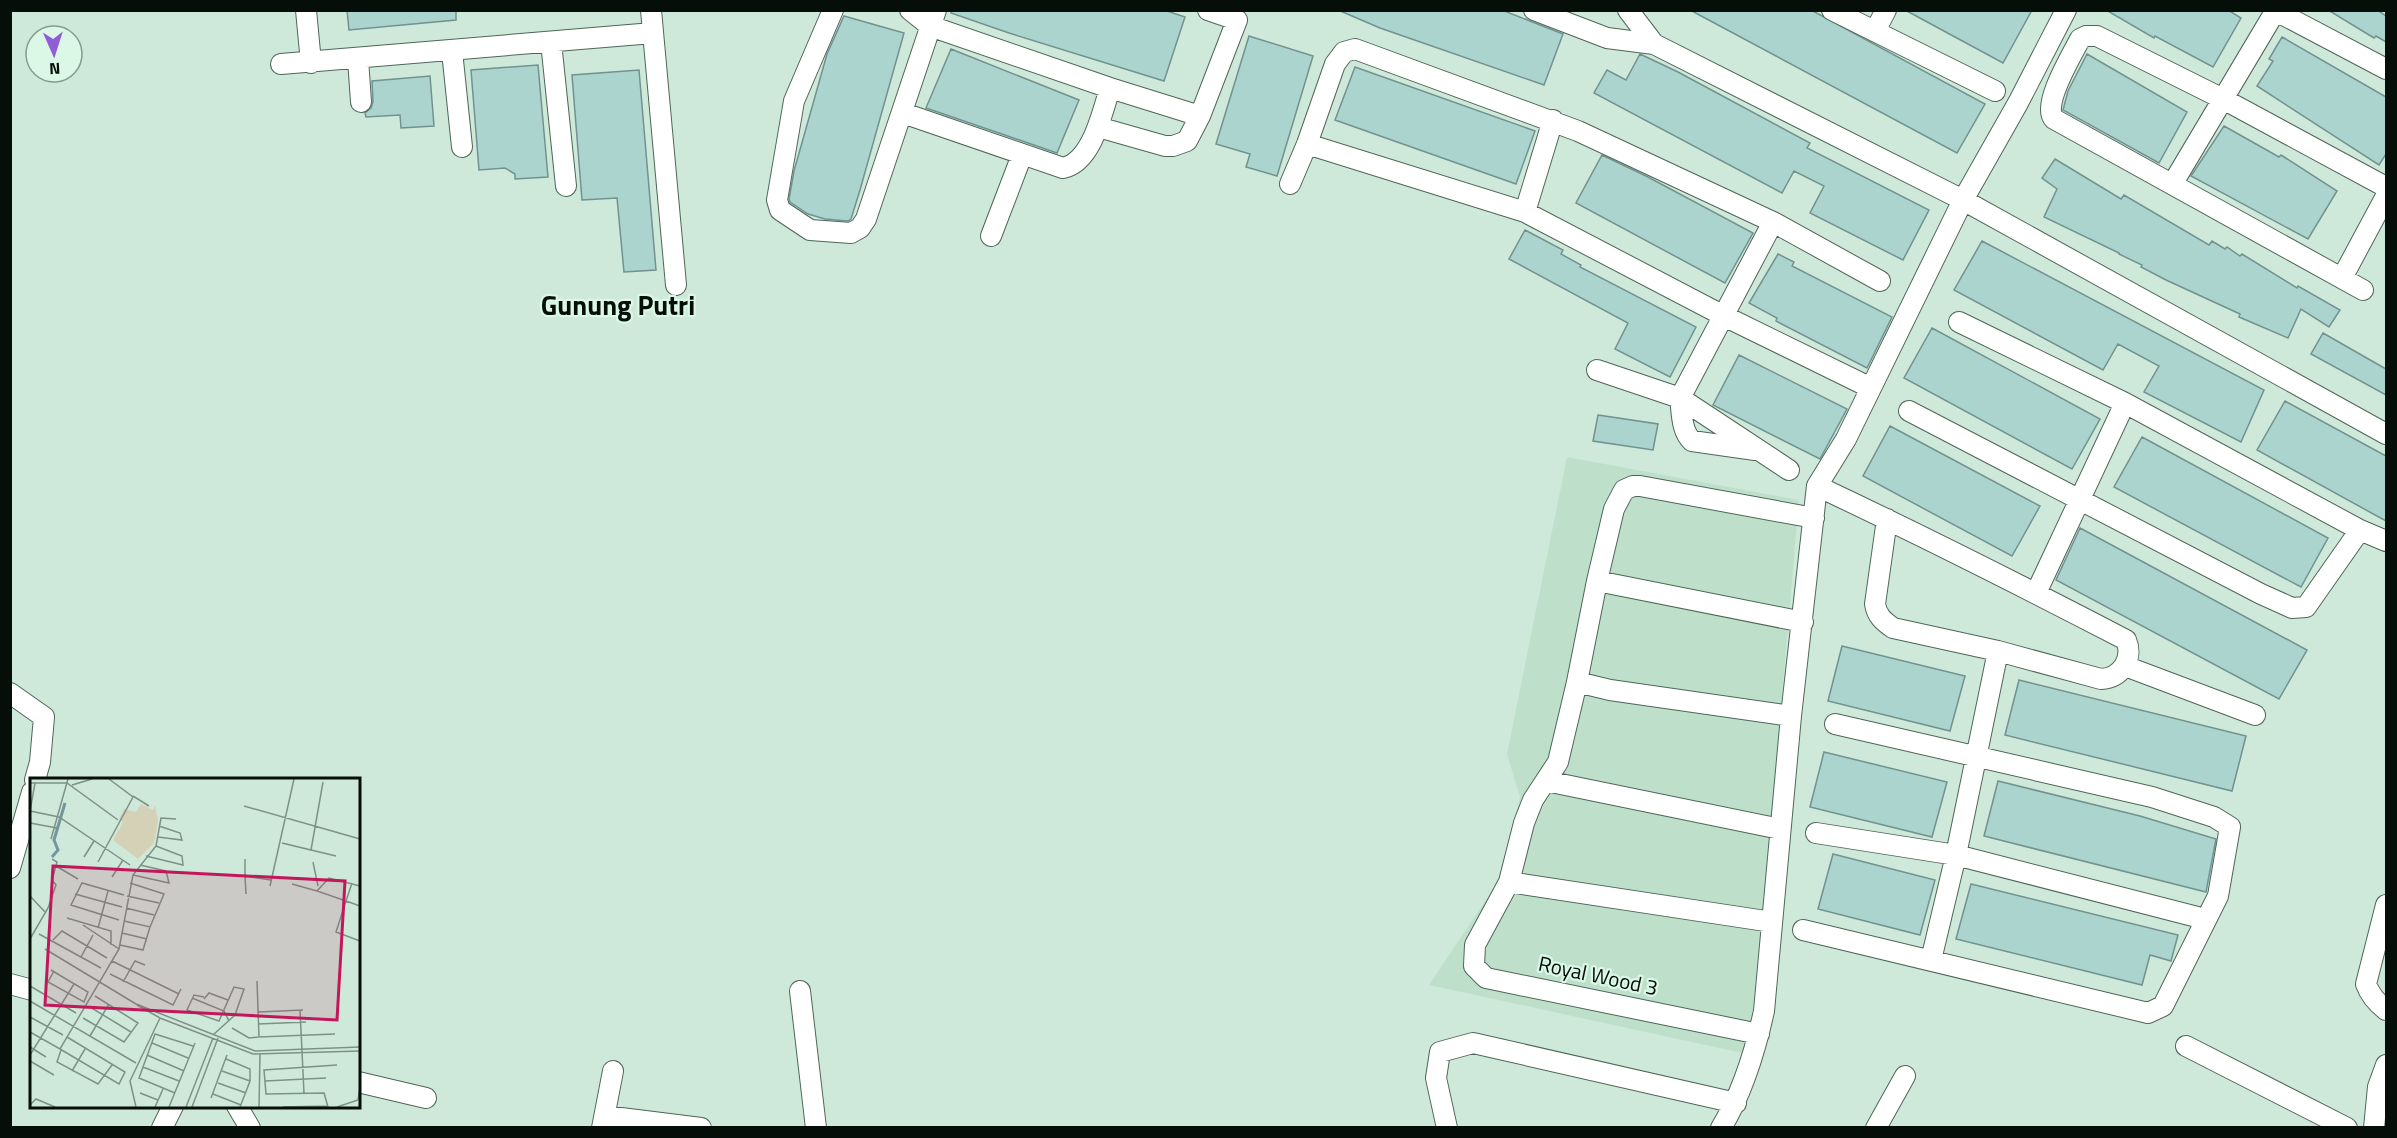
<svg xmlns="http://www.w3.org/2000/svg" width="2397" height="1138" viewBox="0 0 2397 1138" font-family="'Titillium Web',sans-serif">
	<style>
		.built { fill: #bee0cb }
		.building { fill: #acd4cf; stroke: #71928e; stroke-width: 1.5 }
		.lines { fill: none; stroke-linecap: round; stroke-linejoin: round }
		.street-casing { stroke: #4e6658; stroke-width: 22 }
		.street { stroke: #fff; stroke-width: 20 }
		.labels { text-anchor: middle; stroke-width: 4.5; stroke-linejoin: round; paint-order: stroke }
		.street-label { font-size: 21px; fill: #060e09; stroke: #dbf7e6 }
		.district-label { font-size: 27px; font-weight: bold; fill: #060e09; stroke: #dbf7e6 }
		.inset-river { fill: none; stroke: #7397a0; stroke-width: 3 }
		.inset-road { fill: none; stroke: #7e9186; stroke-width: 1.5 }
		.view { fill: #c2185b; fill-opacity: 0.15; stroke: #c2185b; stroke-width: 3 }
		.inset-edge { fill: none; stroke: #060e09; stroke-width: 3 }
	</style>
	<rect width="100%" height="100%" fill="#cee9d9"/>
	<path class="built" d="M1567,457L1799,500L1753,1032L1747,1054L1429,985L1498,882L1520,797L1507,754Z"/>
	<path class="building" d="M347,10H456V20L349,30Z
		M951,10H1164L1185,17L1164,81L1009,33L951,13Z
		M1338,10H1502L1563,34L1544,85L1380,28Z
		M1690,10H1811L1985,104L1957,153Z
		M1905,10H2032L2003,63Z
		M2106,10H2228L2241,18L2213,67L2155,36L2154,38Z
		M2328,10H2377L2386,16V42L2376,36L2374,38Z
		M844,16L904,33L860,190L851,219L848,221L825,219L808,214L790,202L789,199L794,171L827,54Z
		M1249,36L1313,56L1277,176L1246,167L1250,154L1216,144Z
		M2282,37L2386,97V154L2379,165L2257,86L2273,61L2269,59Z
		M951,49L1079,100L1057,153L926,108Z
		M1640,54L1678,72L1810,143L1807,148L1929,210L1903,260L1810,213L1824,186L1794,171L1782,193L1594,93L1607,70L1626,80Z
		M2087,54L2187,112L2159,163L2063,110L2068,91Z
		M538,65L548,177L515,179V174L505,168L479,170L471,70Z
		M1355,67L1535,131L1516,184L1335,120Z
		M639,70L656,270L624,272L617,198L582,200L572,75Z
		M430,76L434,126L401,128L400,115L366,117L365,113L371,108L373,102L372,81Z
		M2224,126L2279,157L2281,155L2337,191L2308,239L2191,176Z
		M1602,155L1648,177L1753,233L1725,283L1576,203Z
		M2055,159L2121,199L2124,195L2209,245L2212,241L2225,249L2227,247L2240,256L2242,254L2297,288L2298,286L2340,310L2329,327L2301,309L2288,338L2239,317L2240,314L2166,280L2141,267L2142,265L2119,254V253L2044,217L2057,189L2042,178Z
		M1525,230L1563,250L1561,254L1581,265L1580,267L1696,327L1670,377L1615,349L1628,323L1509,259Z
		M1982,241L2264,390L2241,442L2144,392L2159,366L2118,344L2103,370L1954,290Z
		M1778,254L1794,262L1792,266L1892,317L1867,368L1776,321L1777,318L1749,303Z
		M1932,328L2100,419L2072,469L1904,378Z
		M2323,333L2386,369V395L2311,354Z
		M1739,355L1847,409L1820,459L1713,405Z
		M2285,401L2386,456V521L2257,450Z
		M1598,415L1658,424L1653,450L1593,441Z
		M1890,426L2040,506L2012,556L1863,476Z
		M2142,437L2328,538L2301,587L2114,487Z
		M2080,528L2307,650L2279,699L2056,580Z
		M1842,646L1965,676L1950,731L1828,701Z
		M2019,680L2246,736L2232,791L2005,735Z
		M1824,752L1947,782L1932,837L1810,807Z
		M1998,781L2140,816L2216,839L2206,892L1984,836Z
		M1833,854L1935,880L1920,935L1818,909Z
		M1971,884L2178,935L2171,961L2150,955L2142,985L1956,939Z"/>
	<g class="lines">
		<g class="street-casing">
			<path id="street" d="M306,10L311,63
				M651,10L676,285
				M833,10L794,101L777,200L780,210L810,230L851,233L860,228L866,219L936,10
				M910,10L930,26L1110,88L1200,116
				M1534,10L1607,38L1654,44L1963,200L2386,434
				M1628,10L1654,44
				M1832,10L1995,91
				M2274,10L2386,69
				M1875,31L1886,10
				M551,42L566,186
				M452,51L462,147
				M358,59L361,102
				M281,64L653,33
				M903,113L1063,168C1092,162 1102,113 1110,88
				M1098,127L1165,146H1173L1187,141L1200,116L1237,20L1208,10
				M1307,144L1525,212L1724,316L1871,388
				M2173,183L2276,10
				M1290,184L1307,144L1335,64L1344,52L1355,49L1578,131L1773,222L1880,281
				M1525,212L1553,120
				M991,236L1022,155
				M2342,278L2386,196
				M2363,290L2054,119C2041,106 2072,55 2080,39L2086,36H2097L2223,99L2384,186L2386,190
				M1959,322L2125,403L2360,530L2386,541
				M1597,370L1680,398L1773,222
				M1680,398L1789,470
				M1680,398C1682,412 1681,431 1692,441L1755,450
				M1909,411L2261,594L2292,608L2306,607L2360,530
				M1887,519L1875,604C1877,616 1883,621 1893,628L1998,651L2101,679C2121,678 2134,659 2126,640C2024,587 1921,535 1817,486L1846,439L1963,200L2018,103L2066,10
				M1597,581L1803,622
				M2036,593L2125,403
				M2125,666L2255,715
				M1577,682L1597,581L1614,509L1624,490L1633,486H1640L1814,518
				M10,693L44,717L40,762L35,780
				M1546,781L1780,829
				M1816,833L1956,855L2205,919
				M10,868L32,792
				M1509,882L1772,922
				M2386,905L2366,984C2370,995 2377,1003 2386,1010
				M1803,930L2148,1013L2163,1006L2218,896L2230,827L2214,817L2152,797L1835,724
				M1931,960L1956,855L1998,651
				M10,984L32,990
				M800,991L816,1128
				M1759,1034L1486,978L1474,966L1475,945L1509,882L1524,823L1533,800L1558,762L1577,682L1610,690L1791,716
				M2186,1046L2347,1128
				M358,1082L426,1098
				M237,1106L250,1128
				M605,1116L701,1128
				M162,1128L173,1106
				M602,1128L613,1071
				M1447,1128L1436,1078L1440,1052L1473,1043L1736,1103
				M1721,1128C1743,1092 1755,1052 1764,1011L1791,716L1817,486
				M1876,1128L1905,1076
				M2374,1128L2378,1087L2386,1065"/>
		</g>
		<use href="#street" class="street"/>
	</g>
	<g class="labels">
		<g class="street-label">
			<text transform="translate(1598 976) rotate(12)" y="7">Royal Wood 3</text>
		</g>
		<g class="district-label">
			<text x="618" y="315">Gunung Putri</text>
		</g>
	</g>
	<g transform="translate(30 778)">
		<rect width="330" height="330" fill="#cee9d9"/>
		<path d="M111,26L123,32L125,27L128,43L124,65L108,81L83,62L93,44L89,41L94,31L106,34Z" fill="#d4d1b6"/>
		<path class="inset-river" d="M22,79L28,72L24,62L35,25"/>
		<path class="inset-road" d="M0,5H37L88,42M42,7L62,1M103,18L119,28M214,28L330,61M0,33L29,39L100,87M0,33L5,5M0,45L27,50M128,59L152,62L150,55L129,48M21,61L38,1M252,65L281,72L293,4M281,72L306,78M116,78L153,87L152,78L126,68M54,79L64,63M215,81V98L241,102M68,84L103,19L79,1M283,84L288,108M26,88L48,101M103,97L139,105L136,93L110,87M215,98L216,116M82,99L93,82M322,105L316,123L330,128M262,106L287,113M240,108L264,1M330,108L299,100L287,113L316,123L306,154L330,163M45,116L92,129M0,118L15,134M97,118L129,125M96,130L124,137M37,140L81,153V167M89,142L41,127L52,105L94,117M94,143L120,149L134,116L100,105M68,150L78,113M92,155L117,161M9,156L71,190M0,161L18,130L26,107L22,102L27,84L22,81M23,162L32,153L77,180M90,167L113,172L120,149M15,171L106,226L225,273L330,269M89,171L103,97L126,68L131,40L146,41M51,179L63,157M82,183L149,216M21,192L58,214L54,224L18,204L24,193M80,196L143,227L151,211M227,203L229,259L305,256M93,204L105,183L115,187M0,208L46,235M174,219L164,217L157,232L189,243L204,209L214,211L205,237L183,257M162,220L194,233L199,243M174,221L179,215L198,222M0,223L106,285M107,227L130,240L223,276L330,273M60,229L101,254M270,232L274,315M228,234L273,232M0,239L33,257M53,240L94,264L108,245L65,218M228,246L276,244M202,250L219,260L228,259M0,254L30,271L89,171L53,147M60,258L79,226M122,265L158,280M0,269L16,279M30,271L89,306L95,294L37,259M31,272L27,284L68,306L82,287M0,277L44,206M117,277L154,293M196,281L220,291V303L210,329M0,283L24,297M113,289L149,303M42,293L55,271M192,293L220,303M235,303L296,300M188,305L216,315M110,315L128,322M145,315L109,300L125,256L163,268M183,316L211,327M181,320L197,277M0,327L6,321L25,329M106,329L100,303L130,240M125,329L133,311M139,329L165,265M156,329L183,260M162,329L188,260M229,329L230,276M253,329L298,328M298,329L294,315L236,316L234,292L307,287M307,329L328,322L330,309"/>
		<path class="view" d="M23,88L315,103L307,242L15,227Z"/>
		<rect width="330" height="330" class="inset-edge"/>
	</g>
	<rect width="2397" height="1138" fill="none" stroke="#060e09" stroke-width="24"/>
	<g transform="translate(54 54) rotate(177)"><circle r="28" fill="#dbf7e6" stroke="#869a8e" stroke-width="1.5"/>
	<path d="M0-4.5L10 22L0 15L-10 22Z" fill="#905dd6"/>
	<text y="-9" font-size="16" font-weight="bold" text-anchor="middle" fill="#060e09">N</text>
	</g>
</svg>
